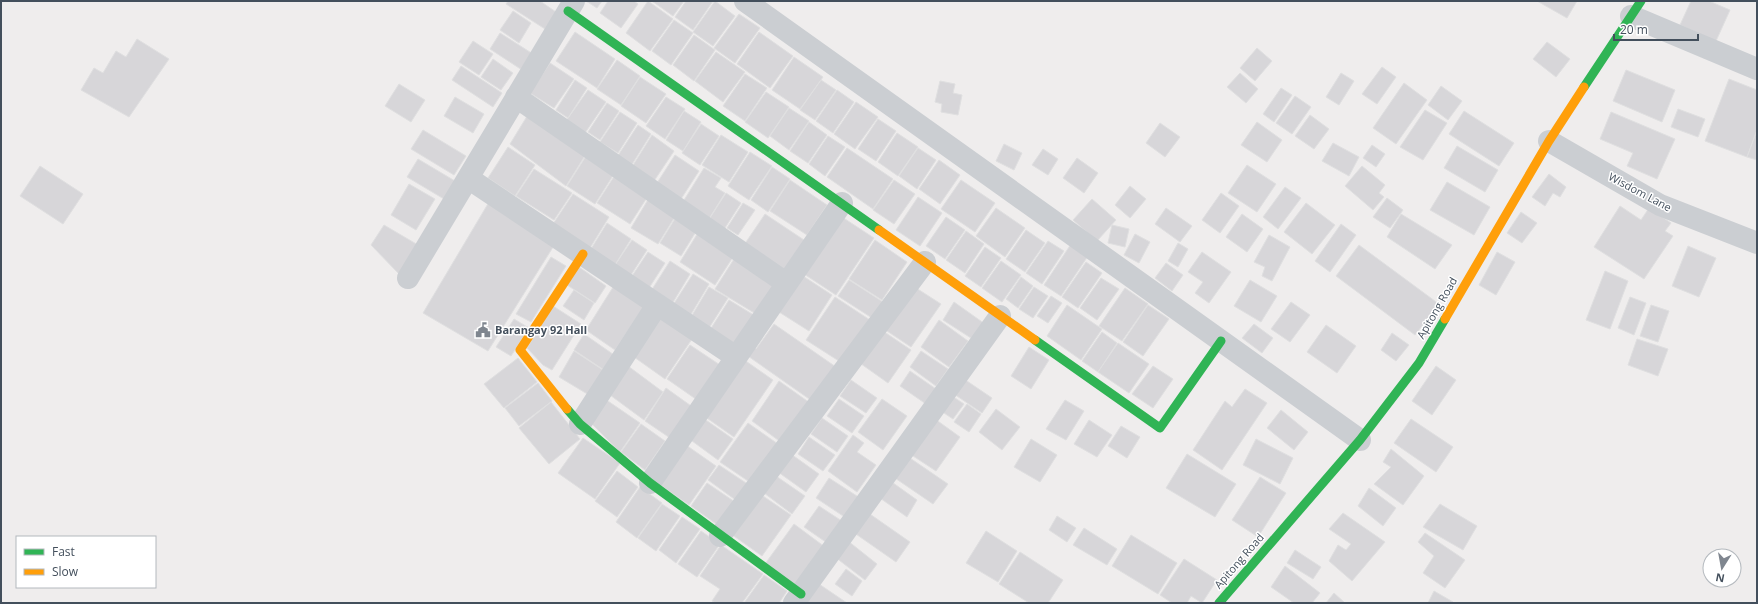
<svg xmlns="http://www.w3.org/2000/svg" width="1758" height="604" viewBox="0 0 1758 604" font-family="'Open Sans',sans-serif">
	<style>
		.building { fill: #d7d6d9; stroke: #dfdfe0 }
		.lines { fill: none; stroke-linecap: round; stroke-linejoin: round }
		.street { stroke: #cbced2; stroke-width: 22 }
		.fast { stroke: #30b455; stroke-width: 9 }
		.slow { stroke: #ff9f0a; stroke-width: 9 }
		.labels { text-anchor: middle; stroke-width: 3; stroke-linejoin: round; paint-order: stroke }
		.street-label { font-size: 11px; fill: #434f5c; stroke: #fff }
		.poi-label { font-size: 11px; font-weight: bold; fill: #434f5c; stroke: #fff; text-anchor: start }
	</style>
	<rect width="100%" height="100%" fill="#efeded"/>
	<path class="building" d="M508,1H540L556,12L545,29L506,4Z
		M586,1H602L597,8Z
		M608,1H634L638,4L621,28L600,13Z
		M648,1L673,19L650,51L626,33Z
		M652,1H684L673,16Z
		M686,1H713L693,30L675,17Z
		M715,1L735,16L713,46L693,32Z
		M1537,1H1577L1567,18Z
		M1691,1H1709L1730,10L1716,41L1680,25Z
		M513,11L531,23L519,43L500,30Z
		M739,14L760,28L735,63L714,48Z
		M674,20L693,33L671,65L652,51Z
		M575,32L615,59L597,88L556,61Z
		M759,32L793,56L770,88L737,64Z
		M500,33L533,54L522,70L490,49Z
		M694,35L715,50L694,81L673,65Z
		M137,39L169,59L129,117L81,90L94,68L103,73L116,51L126,57Z
		M473,41L493,54L479,75L459,62Z
		M1547,42L1570,59L1556,77L1533,59Z
		M1257,48L1272,61L1255,81L1240,68Z
		M716,52L745,72L723,102L695,81Z
		M794,57L823,77L800,109L772,90Z
		M493,59L513,73L501,90L481,77Z
		M617,60L640,76L621,105L597,89Z
		M550,63L574,79L554,108L530,93Z
		M461,66L502,93L493,107L452,80Z
		M1382,67L1396,77L1377,104L1362,94Z
		M1626,70L1675,90L1662,122L1613,101Z
		M1240,73L1258,89L1246,103L1227,87Z
		M1341,73L1354,81L1339,105L1326,97Z
		M745,74L767,88L745,121L723,106Z
		M640,77L666,94L646,123L621,106Z
		M1729,79L1757,90V130L1747,157L1705,141Z
		M575,80L587,88L568,118L556,110Z
		M821,80L836,90L815,120L800,110Z
		M940,81L955,84L953,93L962,95L958,115L941,112L942,104L935,102Z
		M1404,83L1427,100L1396,144L1373,128Z
		M399,84L425,100L411,122L385,106Z
		M1441,86L1462,101L1448,120L1428,105Z
		M1281,88L1292,95L1274,122L1263,114Z
		M588,90L606,102L585,133L566,121Z
		M837,90L854,102L833,133L816,121Z
		M766,92L789,107L768,138L745,122Z
		M1295,96L1311,107L1292,134L1276,123Z
		M455,97L484,114L473,133L444,116Z
		M666,97L685,109L665,139L646,126Z
		M856,102L878,117L855,149L834,134Z
		M607,103L619,111L600,140L588,132Z
		M789,108L809,121L789,150L770,136Z
		M1678,109L1705,119L1698,137L1671,127Z
		M1425,110L1447,123L1423,160L1400,147Z
		M684,111L701,122L683,151L666,140Z
		M1464,111L1514,143L1499,166L1449,134Z
		M620,112L637,123L618,153L600,142Z
		M1611,112L1675,139L1657,179L1627,166L1633,153L1600,139Z
		M529,113L586,154L566,186L510,144Z
		M1310,115L1329,129L1314,149L1295,136Z
		M878,119L896,131L876,161L858,149Z
		M809,122L827,135L808,163L790,151Z
		M1257,122L1282,140L1267,162L1241,145Z
		M1160,123L1180,137L1165,157L1146,143Z
		M701,124L719,136L700,165L682,153Z
		M638,125L651,134L631,166L617,157Z
		M423,130L466,156L454,175L411,149Z
		M1757,130V160L1747,157Z
		M897,133L918,147L898,176L878,162Z
		M652,135L674,151L652,184L630,170Z
		M721,135L748,152L729,182L702,165Z
		M828,136L845,147L825,176L809,164Z
		M1333,143L1359,157L1349,176L1322,161Z
		M1004,144L1022,153L1014,170L996,161Z
		M1372,145L1385,154L1376,167L1363,158Z
		M1457,146L1498,170L1485,192L1444,168Z
		M508,147L535,165L515,196L488,178Z
		M847,148L893,179L873,209L827,177Z
		M918,148L936,160L917,189L899,176Z
		M1043,149L1058,159L1048,175L1032,165Z
		M750,152L772,166L749,200L728,186Z
		M675,155L699,171L681,199L657,183Z
		M586,156L614,174L595,204L567,186Z
		M1077,158L1098,173L1084,193L1063,178Z
		M418,159L455,181L444,199L407,177Z
		M939,160L960,175L940,204L919,189Z
		M1247,165L1276,184L1257,212L1228,193Z
		M40,166L83,194L63,224L20,196Z
		M1362,166L1385,185L1379,193L1384,197L1373,210L1345,186Z
		M772,167L790,179L768,212L751,200Z
		M704,168L721,178L715,187L725,193L707,222L681,205Z
		M534,169L572,193L554,220L516,196Z
		M1549,174L1566,187L1560,197L1553,193L1545,206L1532,197Z
		M615,175L648,196L630,224L597,203Z
		M790,180L827,205L807,235L770,211Z
		M894,180L915,194L894,224L873,210Z
		M961,180L995,203L975,232L941,209Z
		M1447,182L1490,207L1474,235L1430,210Z
		M409,184L435,199L416,230L391,215Z
		M1130,186L1146,199L1130,218L1115,205Z
		M1285,187L1301,198L1278,229L1263,217Z
		M726,193L741,203L723,231L708,221Z
		M1221,193L1239,206L1220,233L1202,220Z
		M573,194L609,217L590,248L553,224Z
		M918,197L942,213L920,246L896,230Z
		M649,198L676,215L658,244L631,228Z
		M1387,198L1403,210L1390,228L1373,217Z
		M1092,199L1116,220L1097,241L1073,220Z
		M489,202L555,244L488,351L423,313Z
		M743,203L755,210L738,235L727,228Z
		M1306,203L1335,225L1312,254L1284,232Z
		M1620,206L1641,220L1649,208L1671,223L1665,231L1673,236L1644,279L1594,247Z
		M996,208L1025,228L1005,257L976,236Z
		M1166,208L1192,226L1180,242L1155,224Z
		M1521,212L1537,223L1522,243L1507,233Z
		M765,214L810,244L789,275L744,245Z
		M1242,214L1263,229L1247,252L1226,237Z
		M1401,214L1452,245L1435,269L1387,237Z
		M676,217L697,230L681,256L660,243Z
		M842,217L874,238L836,295L804,274Z
		M946,217L965,230L945,259L926,246Z
		M607,223L631,239L615,265L591,249Z
		M1341,224L1356,235L1330,272L1315,261Z
		M384,225L418,245L399,274L371,245Z
		M1112,225L1129,229L1125,247L1108,243Z
		M1026,230L1045,243L1025,272L1006,259Z
		M699,231L735,254L715,285L680,262Z
		M966,231L984,244L965,273L946,260Z
		M1135,234L1150,242L1139,263L1124,255Z
		M1269,235L1290,247L1272,281L1262,276L1265,267L1254,262Z
		M632,240L647,250L631,275L615,265Z
		M875,240L907,262L882,300L849,279Z
		M1048,241L1064,251L1042,284L1026,273Z
		M1178,243L1188,249L1178,267L1168,261Z
		M1071,244L1088,256L1061,296L1044,285Z
		M1359,245L1439,304L1415,335L1336,276Z
		M1688,246L1716,258L1699,297L1672,286Z
		M985,247L1001,258L981,287L965,276Z
		M648,252L665,263L649,288L632,276Z
		M1202,252L1231,272L1209,303L1195,293L1203,282L1188,272Z
		M1497,252L1515,262L1496,295L1479,285Z
		M551,257L566,266L531,322L516,314Z
		M734,259L775,284L756,314L715,289Z
		M670,261L690,274L672,304L651,291Z
		M1001,261L1021,275L1002,302L982,288Z
		M1086,262L1102,273L1078,308L1062,297Z
		M1166,263L1183,275L1172,291L1155,278Z
		M579,267L606,286L595,303L567,285Z
		M1605,271L1628,281L1610,329L1586,320Z
		M693,274L709,284L690,316L673,305Z
		M803,276L832,295L809,331L779,312Z
		M1021,277L1033,286L1018,308L1006,299Z
		M1101,278L1119,289L1097,320L1080,308Z
		M849,280L883,302L872,318L838,296Z
		M1250,280L1277,296L1261,322L1234,306Z
		M615,284L645,305L615,350L586,330Z
		M913,286L941,304L911,347L884,329Z
		M709,287L728,298L709,328L691,317Z
		M1034,287L1048,296L1033,318L1019,309Z
		M1125,288L1148,304L1122,341L1099,326Z
		M574,290L594,303L584,320L563,306Z
		M1051,296L1062,303L1048,323L1037,316Z
		M835,297L870,320L842,363L806,340Z
		M1630,297L1646,303L1634,335L1618,328Z
		M729,300L757,317L736,350L708,333Z
		M954,302L985,324L974,340L943,320Z
		M1291,302L1310,315L1290,342L1271,329Z
		M1067,305L1102,329L1081,360L1047,336Z
		M1148,305L1169,319L1143,356L1123,342Z
		M1651,305L1669,311L1658,342L1640,336Z
		M553,306L581,324L552,370L543,365L527,348Z
		M659,316L692,339L665,379L634,357Z
		M514,319L529,328L511,356L496,347Z
		M939,320L968,341L949,367L921,347Z
		M774,324L836,367L812,401L745,354L751,345L756,349Z
		M1254,324L1273,338L1262,353L1242,338Z
		M1326,325L1356,346L1337,373L1307,352Z
		M880,329L911,350L888,383L857,361Z
		M1102,332L1117,343L1098,372L1082,361Z
		M1392,333L1409,345L1396,361L1381,350Z
		M584,334L617,357L607,372L574,350Z
		M1637,339L1668,349L1658,376L1628,365Z
		M1118,343L1149,364L1129,393L1098,372Z
		M690,345L723,367L700,402L667,379Z
		M1029,347L1049,360L1031,389L1011,376Z
		M574,351L603,370L589,395L559,377Z
		M921,351L948,369L936,386L910,367Z
		M518,358L537,382L504,408L484,384Z
		M743,359L773,380L734,437L704,416Z
		M628,366L663,392L644,420L610,395Z
		M1153,366L1173,379L1153,408L1132,394Z
		M1436,366L1456,380L1432,415L1412,401Z
		M910,371L936,389L926,404L900,386Z
		M964,379L992,398L982,413L954,394Z
		M851,380L877,398L866,413L840,396Z
		M779,381L810,403L782,443L752,421Z
		M538,383L552,401L519,426L505,408Z
		M666,388L694,408L673,440L645,421Z
		M1245,389L1267,403L1222,470L1193,450L1225,401L1232,407Z
		M952,396L964,404L953,419L941,411Z
		M605,399L640,423L620,452L589,421Z
		M839,399L864,416L852,433L827,416Z
		M882,399L907,416L883,450L858,432Z
		M1065,400L1084,411L1066,440L1046,429Z
		M551,402L580,439L549,464L519,428Z
		M967,404L981,414L969,432L954,422Z
		M996,409L1020,427L1002,450L979,432Z
		M1281,410L1308,432L1294,450L1267,428Z
		M703,418L733,439L718,460L688,438Z
		M822,418L848,436L837,452L811,434Z
		M935,419L960,437L936,471L910,454Z
		M1411,419L1453,447L1436,472L1394,443Z
		M1089,420L1112,435L1097,457L1074,444Z
		M748,423L778,444L751,483L720,462Z
		M641,424L665,441L645,470L621,452Z
		M1121,426L1140,437L1127,458L1108,446Z
		M853,435L864,443L857,452L876,465L857,492L828,471Z
		M809,437L835,455L823,471L798,454Z
		M583,438L620,463L595,499L558,473Z
		M1031,439L1057,455L1040,482L1014,467Z
		M1256,439L1293,458L1280,484L1243,465Z
		M686,445L716,466L689,505L659,484Z
		M1391,449L1424,476L1403,505L1374,484L1391,467L1383,462Z
		M791,454L819,474L806,492L778,472Z
		M1187,454L1236,484L1215,517L1166,488Z
		M907,456L948,484L933,504L892,476Z
		M719,465L749,485L737,501L708,480Z
		M617,471L638,487L617,517L595,501Z
		M776,476L805,496L792,514L764,493Z
		M1260,477L1286,493L1258,537L1232,520Z
		M829,478L860,498L846,518L816,498Z
		M889,480L917,500L907,517L877,496Z
		M707,483L735,502L719,526L691,506Z
		M640,487L662,503L637,538L616,522Z
		M1369,488L1396,508L1383,526L1358,506Z
		M760,494L791,515L762,556L731,534Z
		M662,504L680,516L656,551L638,538Z
		M1440,504L1477,526L1463,550L1423,527Z
		M819,506L845,523L830,545L804,527Z
		M867,512L910,542L896,562L853,532Z
		M1343,513L1385,542L1352,581L1329,561L1338,545L1346,550L1351,544L1329,529Z
		M1057,516L1076,528L1067,542L1049,530Z
		M682,517L700,529L676,563L659,550Z
		M794,524L825,547L796,586L765,564Z
		M1084,528L1117,549L1107,565L1073,545Z
		M701,531L720,544L697,577L678,564Z
		M986,531L1017,551L998,582L966,563Z
		M1425,533L1465,560L1445,588L1423,573L1434,556L1418,542Z
		M1131,535L1177,563L1158,594L1112,566Z
		M848,541L877,564L865,580L835,557Z
		M721,545L763,574L742,603H715L712,601L720,589L700,576Z
		M1295,550L1321,567L1313,579L1287,563Z
		M1020,552L1063,580L1048,603H1029L999,584Z
		M1184,559L1217,580L1202,603L1191,596L1187,603H1172L1160,595Z
		M1285,566L1320,593L1312,603H1294L1271,587Z
		M846,569L862,581L852,596L835,584Z
		M764,575L787,591L779,603H744Z
		M819,584L847,603H808L806,601Z
		M1434,591L1453,602L1452,603H1428Z
		M1334,593L1345,603H1326Z"/>
	<g class="lines">
		<path class="street" d="M745,1L1360,440
			M1631,16L1757,69
			M516,97L786,283
			M1549,141L1660,205L1757,243
			M468,178L736,357
			M408,278L574,1
			M580,424L657,305
			M650,483L842,203
			M720,536L925,262
			M794,603L1000,316"/>
		<path class="fast" d="M568,11L879,230
			M1584,87L1641,1
			M1035,340L1160,428L1221,341
			M567,409L580,424L650,483L801,594
			M1219,603L1360,440L1419,363L1445,319"/>
		<path class="slow" d="M879,230L1035,340
			M1445,319L1549,141L1584,87
			M567,409L520,350L583,254"/>
	</g>
	<defs>
		<g id="civic-bare" transform="scale(1.2)"><path d="M-.6-6.5H3V-4.5H.6V-3L4-1V1h2V6H-6V1h2V-1L-.6-3ZM-1.2 2.5V6h2.4V2.5Z" fill="#7f868f" stroke="#fff" stroke-width="2.5" paint-order="stroke"/></g>
	</defs>
	<g fill-rule="evenodd">
		<use href="#civic-bare" x="483" y="330"/>
	</g>
	<g class="labels">
		<g class="street-label">
			<text transform="translate(1640 192) rotate(28)" y="4">Wisdom Lane</text>
			<text transform="translate(1437 308) rotate(-60)" y="4">Apitong Road</text>
			<text transform="translate(1239 561) rotate(-49)" y="4">Apitong Road</text>
		</g>
		<g class="poi-label">
			<text x="495" y="334">Barangay 92 Hall</text>
		</g>
	</g>
	<rect width="1758" height="604" fill="none" stroke="#434f5c" stroke-width="4"/>
	<rect x="16" y="536" width="140" height="52" fill="#ffffff" stroke="#b4b9be"/>
	<rect x="24" y="549" width="20" height="6" fill="#30b455" stroke="#b4b9be"/>
	<text x="52" y="556" font-size="12" fill="#434f5c">Fast</text>
	<rect x="24" y="569" width="20" height="6" fill="#ff9f0a" stroke="#b4b9be"/>
	<text x="52" y="576" font-size="12" fill="#434f5c">Slow</text>
	<g transform="translate(1722 568) rotate(191)"><circle r="19" fill="#ffffff" stroke="#b4b9be"/>
	<path d="M0-3L7 15L0 10L-7 15Z" fill="#7f868f"/>
	<text y="-6" font-size="11" font-weight="bold" text-anchor="middle" fill="#434f5c">N</text>
	</g>
	<path d="M1614 34v6h84v-6" fill="none" stroke="#434f5c" stroke-width="2"/>
	<text x="1620" y="34" font-size="12" fill="#434f5c" stroke="#ffffff" stroke-width="3" paint-order="stroke">20 m</text>
</svg>
